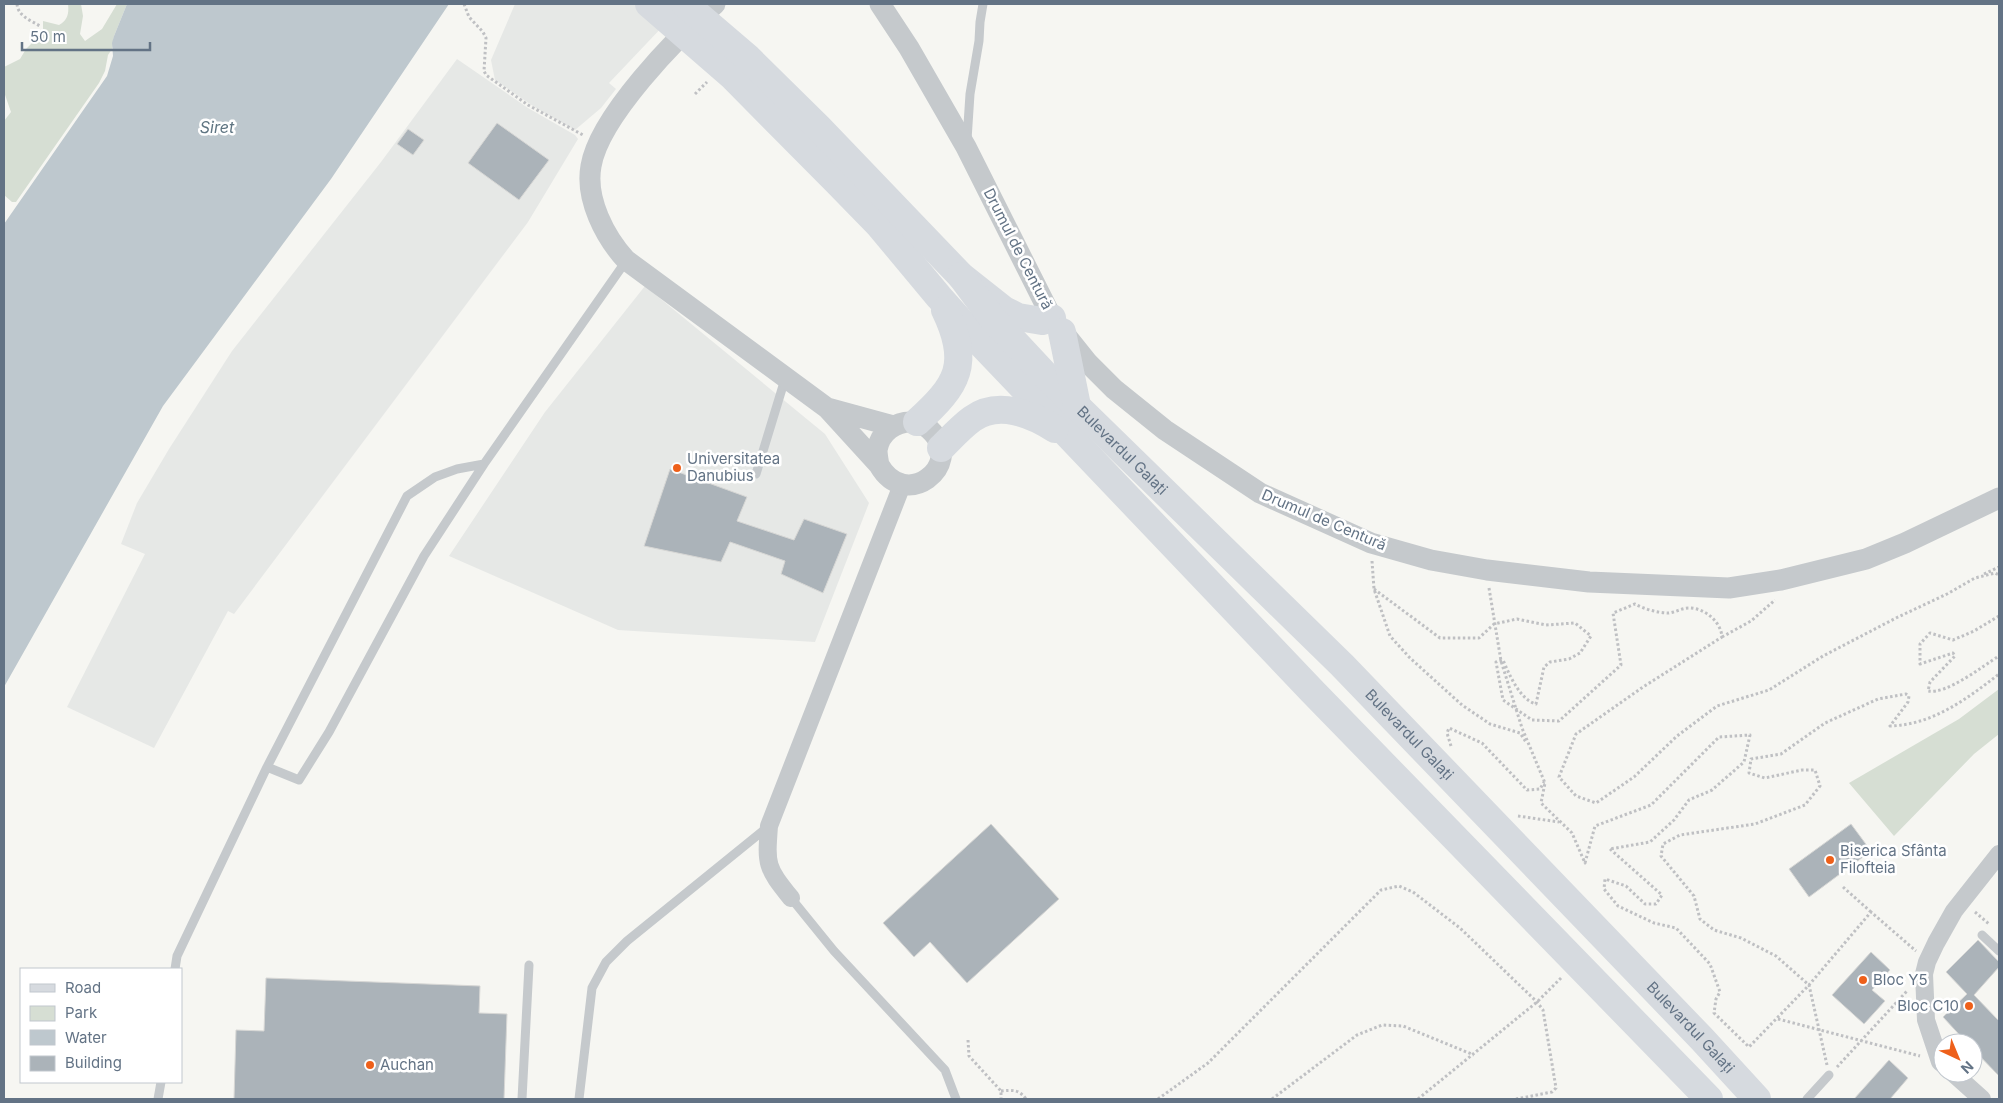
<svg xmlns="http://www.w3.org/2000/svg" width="2003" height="1103" viewBox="0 0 2003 1103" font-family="Inter,sans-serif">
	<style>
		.built { fill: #e6e8e6 }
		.green { fill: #d6ded3 }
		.water { fill: #bec8ce }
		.building { fill: #abb3b9; stroke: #d7d7d5 }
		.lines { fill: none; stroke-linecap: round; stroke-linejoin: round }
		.path { stroke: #bfc0c3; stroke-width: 3; stroke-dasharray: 2.5 2.5; stroke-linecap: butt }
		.service { stroke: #c5c9cc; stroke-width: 9 }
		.minor { stroke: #c5c9cc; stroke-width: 18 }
		.tertiary { stroke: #c5c9cc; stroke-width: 21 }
		.primary { stroke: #d6dadf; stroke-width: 28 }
		.poi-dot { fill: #ee601a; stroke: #fff; stroke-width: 2 }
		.labels { text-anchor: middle; stroke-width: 5; stroke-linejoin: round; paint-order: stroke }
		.street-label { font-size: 15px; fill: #637385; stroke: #fff }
		.poi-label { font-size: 15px; fill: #637385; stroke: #fff; text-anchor: start }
		.water-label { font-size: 16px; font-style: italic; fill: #5f7582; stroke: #fff }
	</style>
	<rect width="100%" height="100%" fill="#f6f6f2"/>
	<path class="built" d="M515,4H684L609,83L616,89L601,108L575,130L536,108L495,80L491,60Z
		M457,59L528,108L575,135L578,139L528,222L234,614L228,611L154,748L67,707L145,554L121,544L137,503L169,449L232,351L381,162Z
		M645,286L825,434L869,503L815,642L618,630L449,556L545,412Z"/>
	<path class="green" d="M68,4H81L83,16L80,34L85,41L102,29L117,4H127L114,36L112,49L108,55L105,71L99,83L16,202H12L4,195V121L11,112L4,92V67L20,59L26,49L43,32V21L59,25C68,20 69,13 68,4Z
		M1999,689V734L1974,754L1894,836L1849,783L1959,719Z"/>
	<path class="water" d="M127,4H449L331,179L163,406L4,687V224L107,76L113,56L112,43L114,36Z"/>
	<path class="building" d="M497,123L549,160L519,200L468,163Z
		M408,129L424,140L413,155L397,144Z
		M670,469L747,497L737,521L794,540L804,519L847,534L823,593L781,574L785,561L730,542L721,562L644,546Z
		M991,824L1059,899L967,983L930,942L914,957L883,923Z
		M1851,824L1871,851L1809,897L1789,869Z
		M1978,940L1999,962V967L1974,995L1999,1021V1076L1973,1049V1043H1967L1943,1017L1967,994L1946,972Z
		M1871,952L1890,970L1872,990L1885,1001L1864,1024L1832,995Z
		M266,978L480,986L479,1013L507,1014L504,1099H234L236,1030L264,1031Z
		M1889,1060L1908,1078L1890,1099H1854Z"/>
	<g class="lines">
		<path class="path" d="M17,4C18,16 30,20 40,26
			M464,4L469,17L483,32L486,38L484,71L486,75L528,105L583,135
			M695,94L707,82
			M1372,561L1374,589L1390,636L1410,658L1462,705L1490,724L1520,733L1526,742
			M1984,574L1999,567
			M1489,588L1501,661L1522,728L1545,783L1541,803L1572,833L1585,863L1595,826L1651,805L1719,737L1750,735L1744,762L1712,790L1689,800L1674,820L1650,842L1610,849
			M1374,589L1440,638H1479L1494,624L1517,619L1546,625L1575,623L1591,636L1580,653L1569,659L1550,662L1544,667L1536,704C1520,700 1509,674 1503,660L1496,662L1503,700L1532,720L1559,721L1621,665L1613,613L1635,604C1644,609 1658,613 1669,613C1676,612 1682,608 1689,608C1705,608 1721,622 1722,637L1643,687L1576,734L1559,777L1576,796L1596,803L1634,777L1677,736L1717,706L1769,690L1823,656L1896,618L1947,594L1975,578L1995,573L1999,575
			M1999,616L1974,631L1953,640L1930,633L1920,644V664L1953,653L1955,656L1930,682L1928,691C1946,695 1983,666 1999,656
			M1722,637L1751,621L1775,600
			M1451,746L1447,733L1449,728L1482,743L1527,790L1540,789L1544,782
			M1518,816L1559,822
			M1610,849L1662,895L1656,904H1645L1626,886L1605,879L1604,889L1618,906L1654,923L1676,928L1710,964L1720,992L1716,999L1714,1013L1749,1047L1809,985L1871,912L1916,951
			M1843,887L1871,912
			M1975,912L1989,924
			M1778,1019L1920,1056
			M968,1040L969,1056L1001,1091V1099
			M1827,1065L1809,985L1776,956L1741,938L1714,930L1700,919L1694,896L1661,856L1663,844L1680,835L1755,824L1805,805L1820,786L1815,770H1802L1765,778L1749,773L1751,759L1781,754L1825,723L1878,699L1906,694L1909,696L1908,702L1890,726C1932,725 1967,699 1999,674
			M1837,1067L1907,991
			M1001,1091C1012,1090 1019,1089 1026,1099
			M1158,1099L1208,1063L1381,890L1399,886L1413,892L1460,928L1537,1002L1543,1010L1556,1088L1552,1092L1516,1099
			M1272,1099L1357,1035L1382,1025L1403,1026L1474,1055
			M1418,1099L1537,1002L1562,977"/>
		<path class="service" d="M967,140L970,94L979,41L980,22L983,4
			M484,464L457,469L435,477L407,496L267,767L299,780L329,732L424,556L484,464L626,261
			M756,474L785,379
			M791,898L834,951L945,1070L956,1099
			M1982,935L1999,951
			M175,969L177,956L267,767
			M158,1099L161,1082
			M522,1099L529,965
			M579,1099L592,988L606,962L627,941L769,826
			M1807,1099L1829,1075"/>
		<path class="minor" d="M791,898C766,867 766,865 769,826L902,485
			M1943,1064L1940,1062L1926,1020L1924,974L1927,962L1936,943L1954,911L1999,854
			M1953,1073L1982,1099"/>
		<path class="tertiary" d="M715,4C677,37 599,117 591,166C585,199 605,237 626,260L827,408L879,465C906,512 963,465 933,433C928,427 921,423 913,422C896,421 880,432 877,450C877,454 878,460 879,465
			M880,4L909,48L966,147L1052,318L1088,363L1114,389L1165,430L1260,493L1371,543L1431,560L1487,570L1589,582L1729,588L1781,580L1866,559L1905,543L1999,498
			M827,408L893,426"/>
		<g class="primary">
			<path d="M649,4L732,76L836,181L879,225L939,297L972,334L1312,691L1709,1099"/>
			<path d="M685,4L748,58L818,127L961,276L1004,310L1018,317L1042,321L1052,318"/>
			<path id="s1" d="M961,276L993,319L1052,382L1342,665L1702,1039L1757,1099"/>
			<path d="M1062,332L1077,406"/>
			<path d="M917,422C958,385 971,364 945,310"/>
			<path d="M941,448C951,438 961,427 972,419C998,400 1032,414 1055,429"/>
		</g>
	</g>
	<g class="poi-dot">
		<circle cx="677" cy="468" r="5"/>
		<circle cx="1830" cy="860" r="5"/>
		<circle cx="1863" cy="980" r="5"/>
		<circle cx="1969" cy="1006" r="5"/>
		<circle cx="370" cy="1065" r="5"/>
	</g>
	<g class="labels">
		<g class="street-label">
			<text transform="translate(1018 249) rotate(63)" y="5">Drumul de Centură</text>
			<text dy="5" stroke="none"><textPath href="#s1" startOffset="238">Bulevardul Galați</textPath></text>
			<text transform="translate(1324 520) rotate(23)" y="5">Drumul de Centură</text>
			<text dy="5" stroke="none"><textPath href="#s1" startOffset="642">Bulevardul Galați</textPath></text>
			<text dy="5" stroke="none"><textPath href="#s1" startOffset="1048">Bulevardul Galați</textPath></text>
		</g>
		<g class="poi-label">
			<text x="687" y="464">Universitatea<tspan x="687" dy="17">Danubius</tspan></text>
			<text x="1840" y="856">Biserica Sfânta<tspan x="1840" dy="17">Filofteia</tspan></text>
			<text x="1873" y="985">Bloc Y5</text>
			<text x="1959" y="1011" text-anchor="end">Bloc C10</text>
			<text x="380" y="1070">Auchan</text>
		</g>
		<g class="water-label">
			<text x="217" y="133">Siret</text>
		</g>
	</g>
	<rect width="2003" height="1103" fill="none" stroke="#637385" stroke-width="10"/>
	<rect x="20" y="968" width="162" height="115" fill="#ffffff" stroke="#c1c7ce"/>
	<rect x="30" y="984" width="25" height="8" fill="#d6dadf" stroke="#c1c7ce"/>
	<text x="65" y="993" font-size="15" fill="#637385">Road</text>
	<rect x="30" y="1006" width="25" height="15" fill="#d6ded3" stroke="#c1c7ce"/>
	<text x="65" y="1018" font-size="15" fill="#637385">Park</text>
	<rect x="30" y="1030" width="25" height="15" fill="#bec8ce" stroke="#c1c7ce"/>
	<text x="65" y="1043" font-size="15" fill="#637385">Water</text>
	<rect x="30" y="1056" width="25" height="15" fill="#abb3b9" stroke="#c1c7ce"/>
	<text x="65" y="1068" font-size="15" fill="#637385">Building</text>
	<g transform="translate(1958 1058) rotate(136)"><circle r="24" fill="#ffffff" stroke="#c1c7ce"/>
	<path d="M0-4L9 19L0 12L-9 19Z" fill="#ee601a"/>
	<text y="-8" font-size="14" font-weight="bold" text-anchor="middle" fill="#637385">N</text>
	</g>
	<path d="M22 42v8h128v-8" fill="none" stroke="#637385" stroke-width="2.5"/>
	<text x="30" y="42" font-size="15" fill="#637385" stroke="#ffffff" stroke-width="4" paint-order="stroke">50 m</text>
</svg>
